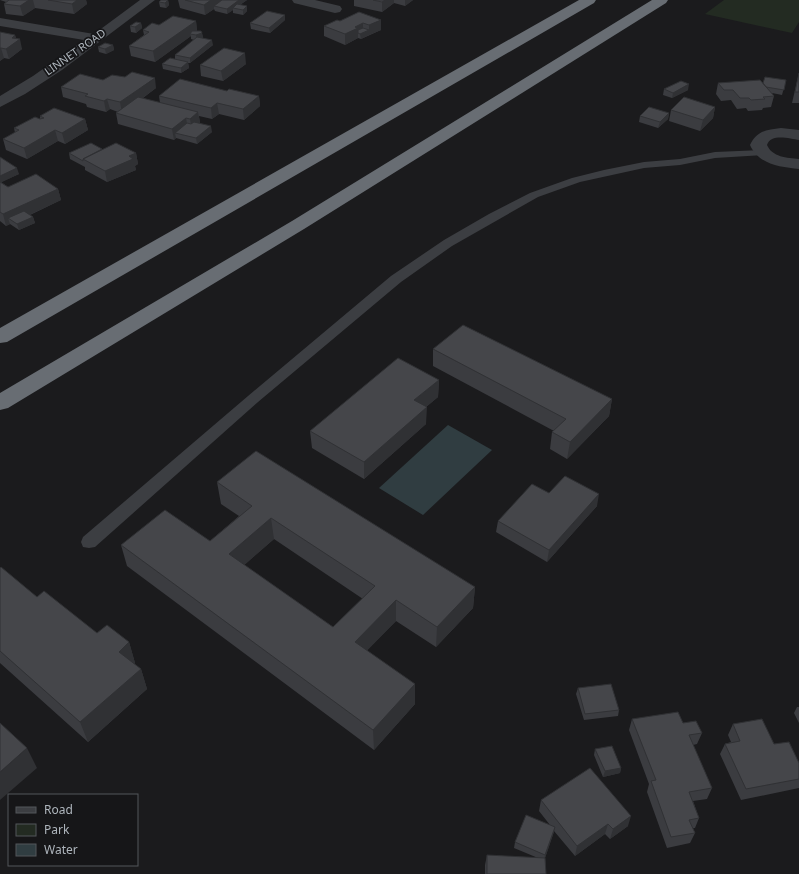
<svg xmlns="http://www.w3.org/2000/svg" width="799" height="874" viewBox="0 0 799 874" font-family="'Noto Sans',sans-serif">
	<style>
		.green { fill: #232b22 }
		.water { fill: #303d41 }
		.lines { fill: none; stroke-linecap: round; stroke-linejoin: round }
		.service { fill: #3c3e42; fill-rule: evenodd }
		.minor { fill: #3c3e42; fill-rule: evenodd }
		.motorway { fill: #686d73; fill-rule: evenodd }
		.wall { fill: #3b3c40; fill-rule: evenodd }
		.shaded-wall { fill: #303134 }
		.building { fill: #45464a; stroke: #303134; fill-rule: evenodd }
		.labels { text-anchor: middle; stroke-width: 3.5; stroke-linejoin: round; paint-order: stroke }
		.far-street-label { font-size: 11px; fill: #aeb5bc; stroke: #161618 }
	</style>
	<rect width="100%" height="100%" fill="#1b1b1d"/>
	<path class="green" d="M724,0H799V22L792,33L705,14Z"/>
	<path class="water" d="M448,425L492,450L423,515L379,488Z"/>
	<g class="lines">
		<path class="service" d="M762,150L766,151L768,153L766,155L715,158L680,165L644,168L580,182L538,197L452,246L401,282L258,402L95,547L89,548L83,547L81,542L83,537L248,396L391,276L444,240L489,214L530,193L572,178L604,170L644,162L680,159L715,152Z"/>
		<path class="minor" d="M140,0H155L62,70L25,94L0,107V96L33,76L84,40L0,26V18L94,34Z
			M292,0H315L340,6L342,9L340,12L335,13L294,3Z
			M781,128L799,130V140C790,139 771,133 767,145C772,157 787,158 799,159V169C780,167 759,165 750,145C757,130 767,130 781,128Z"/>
		<path class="motorway" d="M579,0H596L594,3L7,342L0,343V328Z
			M652,0H668L666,3L304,229L8,408L0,410V393L292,221Z"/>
	</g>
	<path class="wall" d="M0,0H86L87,4L74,14L35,8L23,16L6,14L4,4L6,2Z
		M168,0L169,5L166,8L160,7L159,2Z
		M178,0H247L240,5L247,6V11L243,15L233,13V10L227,14L215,11L214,9L205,15L180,8Z
		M354,0H413L405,6L394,3L382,12L354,6Z
		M359,12L381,30L361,39L358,38L345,45L324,36V26L340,21Z
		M285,20L270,33L251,29L250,23Z
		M196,21L197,31L202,33L203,38L213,45L190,63H188L189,68L181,73L163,69L162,64L175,59V55L194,40L191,39V36L155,62L131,56L129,46L144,35L143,30Z
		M141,23L142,28L136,33L131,32L130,26Z
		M0,32L15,35L16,39L22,49L9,59L4,58L0,61Z
		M113,45L114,50L106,54L99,52L98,47Z
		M246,64L223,81L201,76L200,65Z
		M799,73V103H792Z
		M103,80L156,88L143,98L160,103L159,96L227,91L259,96L260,106L244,120L219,114L212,119L199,116L200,123L212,132L197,144L176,138L174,140L118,124L116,113L118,112L110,109L106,112L87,107L86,104L63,97L61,87Z
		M786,80L782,95L772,93L774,96L771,107L763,108L762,110L748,111L746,108L737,109L731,100L721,101L716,94L718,83H763Z
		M664,89L688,90L672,98L663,95Z
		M715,107L713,118L700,131L669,121L671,110Z
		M669,113L668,119L658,128L639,122L640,116Z
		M40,116L85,119L88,130L65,144L58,141L27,159L6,150L3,139L15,133L14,128L40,119Z
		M102,149L136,153L138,164L135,166L136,170L107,182L85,170V167L70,159L69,153Z
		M0,157L19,174L1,182L8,187L58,189L61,200L30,215L33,217L35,223L19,230L10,224L6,226L0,221Z
		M433,349L612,399L609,416L567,459L550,449L552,432L554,431L433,366Z
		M439,380L438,397L426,407V424L364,479L312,448L310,431Z
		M217,482L475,587L473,608L436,647L396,621L367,650L415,704L374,750L127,566L121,545L210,541L239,516L221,504ZM274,539L363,599L333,627L244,565Z
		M549,493L597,506L547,562L496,532L498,521Z
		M0,568L37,597L97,633L129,642L135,663L134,664L141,669L147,689L88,742L0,663Z
		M578,688L619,710L618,716L584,720L576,694Z
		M797,707H799V723L794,713Z
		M632,719L683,723L702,733L697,744L693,745L712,788L707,799L693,801L699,818L695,828H693L695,833L690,843L667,848L647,792L649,784L629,730Z
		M733,724L774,744L799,763V788L741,800L720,754L725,744L731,742L728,735Z
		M595,749L621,768L620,773L603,777L594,755Z
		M541,800L628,826L610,839L605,834L575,856L554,831L545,858L546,874H485V865L487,855L538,858L514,848L515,842L550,825L539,811Z"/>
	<path class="shaded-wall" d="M29,0H33L35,8L23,16L20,6Z
		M77,0H86L87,4L74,14L72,4Z
		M168,0L169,5L166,8L165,3Z
		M211,0H222L214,6V9L205,15L204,5Z
		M239,0H247L235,8H233V10L227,14V9Z
		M385,0H394V3L382,12V2Z
		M405,0H413L405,6Z
		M247,6V11L243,15V10Z
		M285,15V20L270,33L269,28Z
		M381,20V30L369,35V25Z
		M196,21L197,31L190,34L191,36L155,62L153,51Z
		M141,23L142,28L136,33L135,27Z
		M363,23V33L369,30V35L361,39L360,34L358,33V38L345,45V34L355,27Z
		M202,33L203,38L197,40L196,35Z
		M15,35L17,41L20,39L22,49L9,59L6,49L12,38Z
		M212,40L213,45L190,63V58Z
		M113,45L114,50L106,54L105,49Z
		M0,48H1L4,58L0,61Z
		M245,53L246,64L223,81L221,71Z
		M188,62L189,68L181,73V68Z
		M155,78L156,88L122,113L120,102Z
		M689,84L688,90L672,98L673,93Z
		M259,96L260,106L244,120L243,109Z
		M107,99L110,109L106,112L104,101Z
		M217,103L219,114L212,119L211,108Z
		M715,107L713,118L700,131L703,120Z
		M198,112L200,123L192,130L190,119Z
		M669,113L668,119L658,128L660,122Z
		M186,118L188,129L175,133L176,138L174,140L172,129Z
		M85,119L88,130L65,144L62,133Z
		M211,126L212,132L197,144L196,138Z
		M55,130L58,141L27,159L24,148Z
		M136,153L138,164L135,166L136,170L107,182L105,171L129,156Z
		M17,168L19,174L0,183V176Z
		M58,189L61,200L14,222L8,218L10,224L6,226L3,214Z
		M33,217L35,223L19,230L17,224Z
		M439,380L438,397L414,417V400Z
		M612,399L609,416L567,459L570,442Z
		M427,407L426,424L364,479V462Z
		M599,494L597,506L547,562L549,550Z
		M271,518L274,539L232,576L229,554Z
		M475,587L473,608L436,647L437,627Z
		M396,600V621L356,662L355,642Z
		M129,642L135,663L125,672L119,652Z
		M141,669L147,689L88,742L80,722Z
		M415,684V704L374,750L373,730Z
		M27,748L37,768L0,800V772Z
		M621,768L620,773L603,777L605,771Z
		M631,816L628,826L610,839L613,829Z
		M608,824L605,834L575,856L577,846Z
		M555,827L554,832L544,861L545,855Z"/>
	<path class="building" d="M9,0H29L20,6L4,4Z
		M48,0H77L72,4Z
		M161,0H168L165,3L159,2Z
		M185,0H211L204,5Z
		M222,0H239L227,9L214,6Z
		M373,0H385L382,2Z
		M237,4L247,6L243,10L233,8Z
		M267,11L285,15L269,28L250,23Z
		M359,12L381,20L369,25L363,23L355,27L358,28L345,34L324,26L337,20L340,21Z
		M173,16L196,21L153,51L129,46L149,32L143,30L152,23L159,25Z
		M136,22L141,23L135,27L130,26Z
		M363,28L369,30L360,34L358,33V30Z
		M192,31H201L202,33L196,35L190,34Z
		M0,32L15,35L12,38L20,39L6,49L1,48H0Z
		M197,37L212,40L190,58L175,55Z
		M105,43L113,45L105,49L98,47Z
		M224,48L245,53L221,71L200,65Z
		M170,58L188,62L181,68L162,64Z
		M132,72L155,78L120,102L107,99L104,101L85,96L88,94L61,87L80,74L103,80L112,75L125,77Z
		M799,73V92H795Z
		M765,77L786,80L784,90L766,87L763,83Z
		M180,79L227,91L229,89L259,96L243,109L217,103L211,108L159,96Z
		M760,80L774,96L763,97L765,99L751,100L749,98H740L733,90H724L718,83Z
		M681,81L689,84L673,93L664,89Z
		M138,97L198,112L190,119L186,118L172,129L116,113Z
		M684,97L715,107L703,120L671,110Z
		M649,107L669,113L660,122L640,116Z
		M54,108L85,119L62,133L55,130L24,148L3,139L19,130L14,128L35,117L40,119L44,118L40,116Z
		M194,122L211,126L196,138L175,133L187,123L191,124Z
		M91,143L102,149L83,159V161L69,153Z
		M116,143L136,153L129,156L133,159L105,171L83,159Z
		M0,157L17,168L0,176Z
		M36,174L58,189L3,214L0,212V182L8,187Z
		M24,211L33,217L17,224L8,218Z
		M463,325L612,399L570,442L552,432L566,419L433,349Z
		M398,358L439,380L414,400L427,407L364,462L310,431Z
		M256,451L475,587L437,627L396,600L355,642L415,684L373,730L121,545L165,510L210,541L252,506L217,482ZM271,518L375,586L333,627L229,554Z
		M565,476L599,494L549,550L498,521L532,484L549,493Z
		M1,567L37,597L44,591L97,633L107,625L129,642L119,652L141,669L80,722L0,651V568Z
		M611,684L619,710L585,714L578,688Z
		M678,712L683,723L696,721L702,733L689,735L712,788L689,792L699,818L689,820L695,833L671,837L651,781L656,780L632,719Z
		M762,719L774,744L789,742L799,763V779L746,789L725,744L740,741L733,724Z
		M0,723L27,748L0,772Z
		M612,746L621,768L605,771L595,749Z
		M590,768L631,816L613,829L608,824L577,846L541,800Z
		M526,815L555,827L545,855L515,842Z
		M487,855L545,858L546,874H487Z"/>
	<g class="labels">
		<g class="far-street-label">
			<text transform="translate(75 52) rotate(-35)" y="4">LINNET ROAD</text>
		</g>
	</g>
	<rect x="8" y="794" width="130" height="72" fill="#161618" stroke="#53565a"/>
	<rect x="16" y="807" width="20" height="6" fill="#3c3e42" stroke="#53565a"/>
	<text x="44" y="814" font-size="12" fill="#aeb5bc">Road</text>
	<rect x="16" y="824" width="20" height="12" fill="#232b22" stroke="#53565a"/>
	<text x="44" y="834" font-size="12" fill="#aeb5bc">Park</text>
	<rect x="16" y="844" width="20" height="12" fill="#303d41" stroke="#53565a"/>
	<text x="44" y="854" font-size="12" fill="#aeb5bc">Water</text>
</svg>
